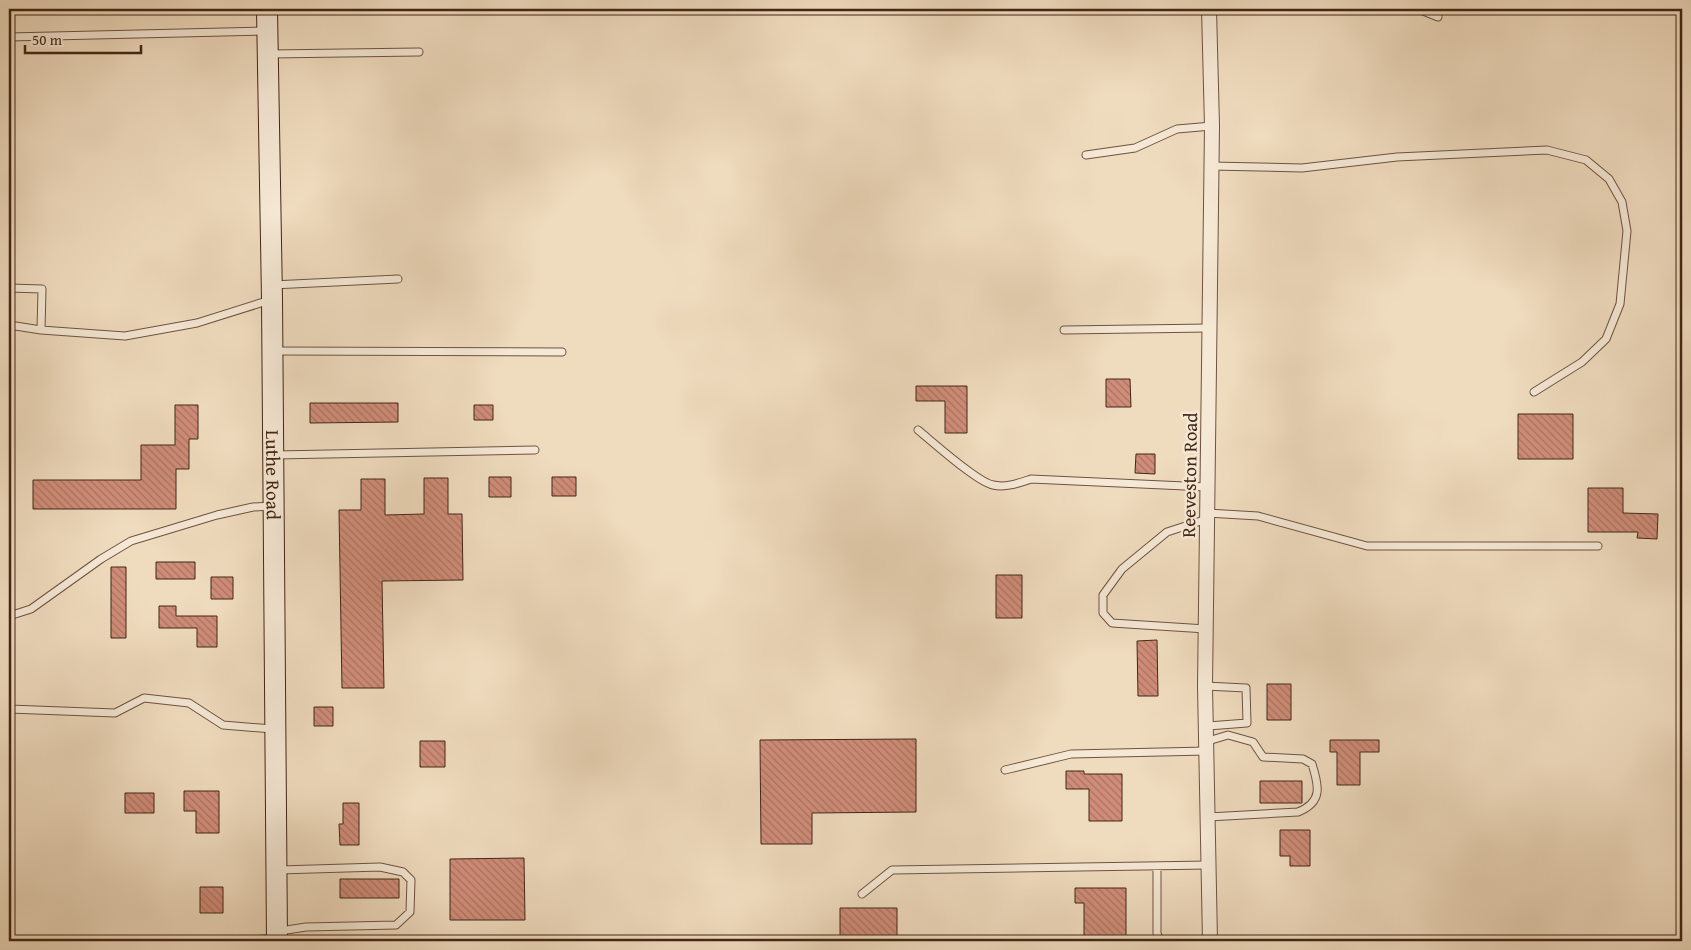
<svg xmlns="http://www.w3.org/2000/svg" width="1691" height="950" viewBox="0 0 1691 950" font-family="'Gentium Book Plus',serif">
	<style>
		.building { fill: url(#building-back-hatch); stroke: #432616 }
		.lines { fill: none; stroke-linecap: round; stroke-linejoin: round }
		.lane-casing { stroke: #6e5340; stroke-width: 9 }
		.street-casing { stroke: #6e5340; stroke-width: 16 }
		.secondary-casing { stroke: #432616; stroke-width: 22 }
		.lane { stroke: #f5e8d5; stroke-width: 7 }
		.street { stroke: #f5e8d5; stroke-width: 14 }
		.secondary { stroke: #f5e8d5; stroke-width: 20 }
		.labels { text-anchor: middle; stroke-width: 5; stroke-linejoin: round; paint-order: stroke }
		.street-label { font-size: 19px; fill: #432616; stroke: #f5e8d5 }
	</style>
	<defs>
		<pattern id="building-back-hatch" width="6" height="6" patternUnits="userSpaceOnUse" patternTransform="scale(1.25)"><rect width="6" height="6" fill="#d08d79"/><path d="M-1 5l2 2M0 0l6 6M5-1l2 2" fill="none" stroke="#aa7362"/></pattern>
	</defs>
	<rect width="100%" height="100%" fill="#efdbbe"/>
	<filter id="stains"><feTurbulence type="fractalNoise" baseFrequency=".004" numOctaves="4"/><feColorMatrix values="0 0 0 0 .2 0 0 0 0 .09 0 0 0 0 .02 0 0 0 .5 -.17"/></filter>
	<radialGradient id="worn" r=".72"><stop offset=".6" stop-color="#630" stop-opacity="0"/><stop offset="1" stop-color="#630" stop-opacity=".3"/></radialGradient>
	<path class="building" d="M1106,379H1130L1131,407H1106Z
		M916,386H967V433H945V401H916Z
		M310,403H398V422L310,423Z
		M175,405H198V439H189V469H176V509H33V480H141V445H175Z
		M474,405H493V420H474Z
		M1518,414H1573V459H1518Z
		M1136,454H1155V474L1135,473Z
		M489,477H511V497H489Z
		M552,477H576V496H552Z
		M424,478H448V514H462L463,580L382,581L384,688H342L339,510H361V479H385V515L424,514Z
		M1588,488H1623V513L1658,514L1657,539L1637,538L1638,532H1588Z
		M156,562H195V579H156Z
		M111,567H126V638H111Z
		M996,575H1022V618H996Z
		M211,577H233V599H211Z
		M159,606H176V616H217V647H197V628H159Z
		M1157,640L1158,696H1138L1137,641Z
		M1267,684H1291V720H1267Z
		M314,707H333V726H314Z
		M916,739V812L812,813V844H761L760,740Z
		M1330,740H1379V752H1360V785H1337V752H1330Z
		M420,741H445V767H420Z
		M1066,771H1084V774H1122V821H1089V789H1066Z
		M1260,781H1302V803H1260Z
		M184,791H219V833H196V811H184Z
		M125,793H154V813H125Z
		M343,803H359V845H340L339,824H343Z
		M1280,830H1310V866H1290V856H1280Z
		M524,858L525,920H450V859Z
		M340,879H399V898H340Z
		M200,887H223V913H200Z
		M1075,888H1126V938H1084V903H1075Z
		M840,908H897V941H840Z"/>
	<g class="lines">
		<g class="lane-casing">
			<path id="lane" d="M1418,9L1438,17
				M9,37L267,31
				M270,54L419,52
				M1086,155L1135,148L1177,129L1212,126
				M1211,166L1302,168L1397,157L1547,150L1586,160L1609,179L1622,202L1627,231L1620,304L1606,339L1582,362L1534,392
				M272,285L398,279
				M9,288L42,289L41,330
				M9,325L41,330L125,336L197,323L270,300
				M1064,330L1209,328
				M273,351L562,352
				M918,430C934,443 977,482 993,485C1006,488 1019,483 1031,479L1207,487
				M276,455L535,450
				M1207,513L1258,516L1367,546H1598
				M9,616L31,609L101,559L131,541L217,515L253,507L273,506
				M1206,629L1112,623L1103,613V595L1122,569L1167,532L1207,519
				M1205,686L1246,688L1247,723L1208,726
				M9,709L115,713L144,698L189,703L223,725L273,729
				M1208,741L1228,735L1253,742L1263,757L1303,759L1312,764C1319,786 1323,802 1298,812L1208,817
				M1005,770L1071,754L1207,751
				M1157,866V933L1159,939L1163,941
				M279,870L380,867L403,872L411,880L410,912L396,925L306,927L280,931
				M862,894L892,870L1209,865
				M104,941H116
				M238,941L275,938"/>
		</g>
		<g class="street-casing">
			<path id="street" d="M1209,9L1212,126L1205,686L1210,941"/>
		</g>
		<g class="secondary-casing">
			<g id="secondary">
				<path id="s1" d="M267,9L272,299L277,941"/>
			</g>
		</g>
		<use href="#lane" class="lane"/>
		<use href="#street" class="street"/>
		<use href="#secondary" class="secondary"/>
	</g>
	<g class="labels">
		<g class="street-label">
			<text dy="7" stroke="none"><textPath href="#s1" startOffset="466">Luthe Road</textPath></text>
			<text transform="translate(1189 475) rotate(-89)" y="7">Reeveston Road</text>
		</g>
	</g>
	<rect width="1691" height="950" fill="none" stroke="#efdbbe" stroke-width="30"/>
	<rect x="10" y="10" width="1671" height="930" fill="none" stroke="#432616" stroke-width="2.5"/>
	<rect x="15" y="15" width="1661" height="920" fill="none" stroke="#432616"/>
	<path d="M25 45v8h116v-8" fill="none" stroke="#432616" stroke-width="2.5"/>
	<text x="32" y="45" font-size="15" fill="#432616" stroke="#f5e8d5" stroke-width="4" paint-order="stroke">50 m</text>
	<rect width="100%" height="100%" filter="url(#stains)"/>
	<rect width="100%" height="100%" fill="url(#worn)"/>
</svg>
